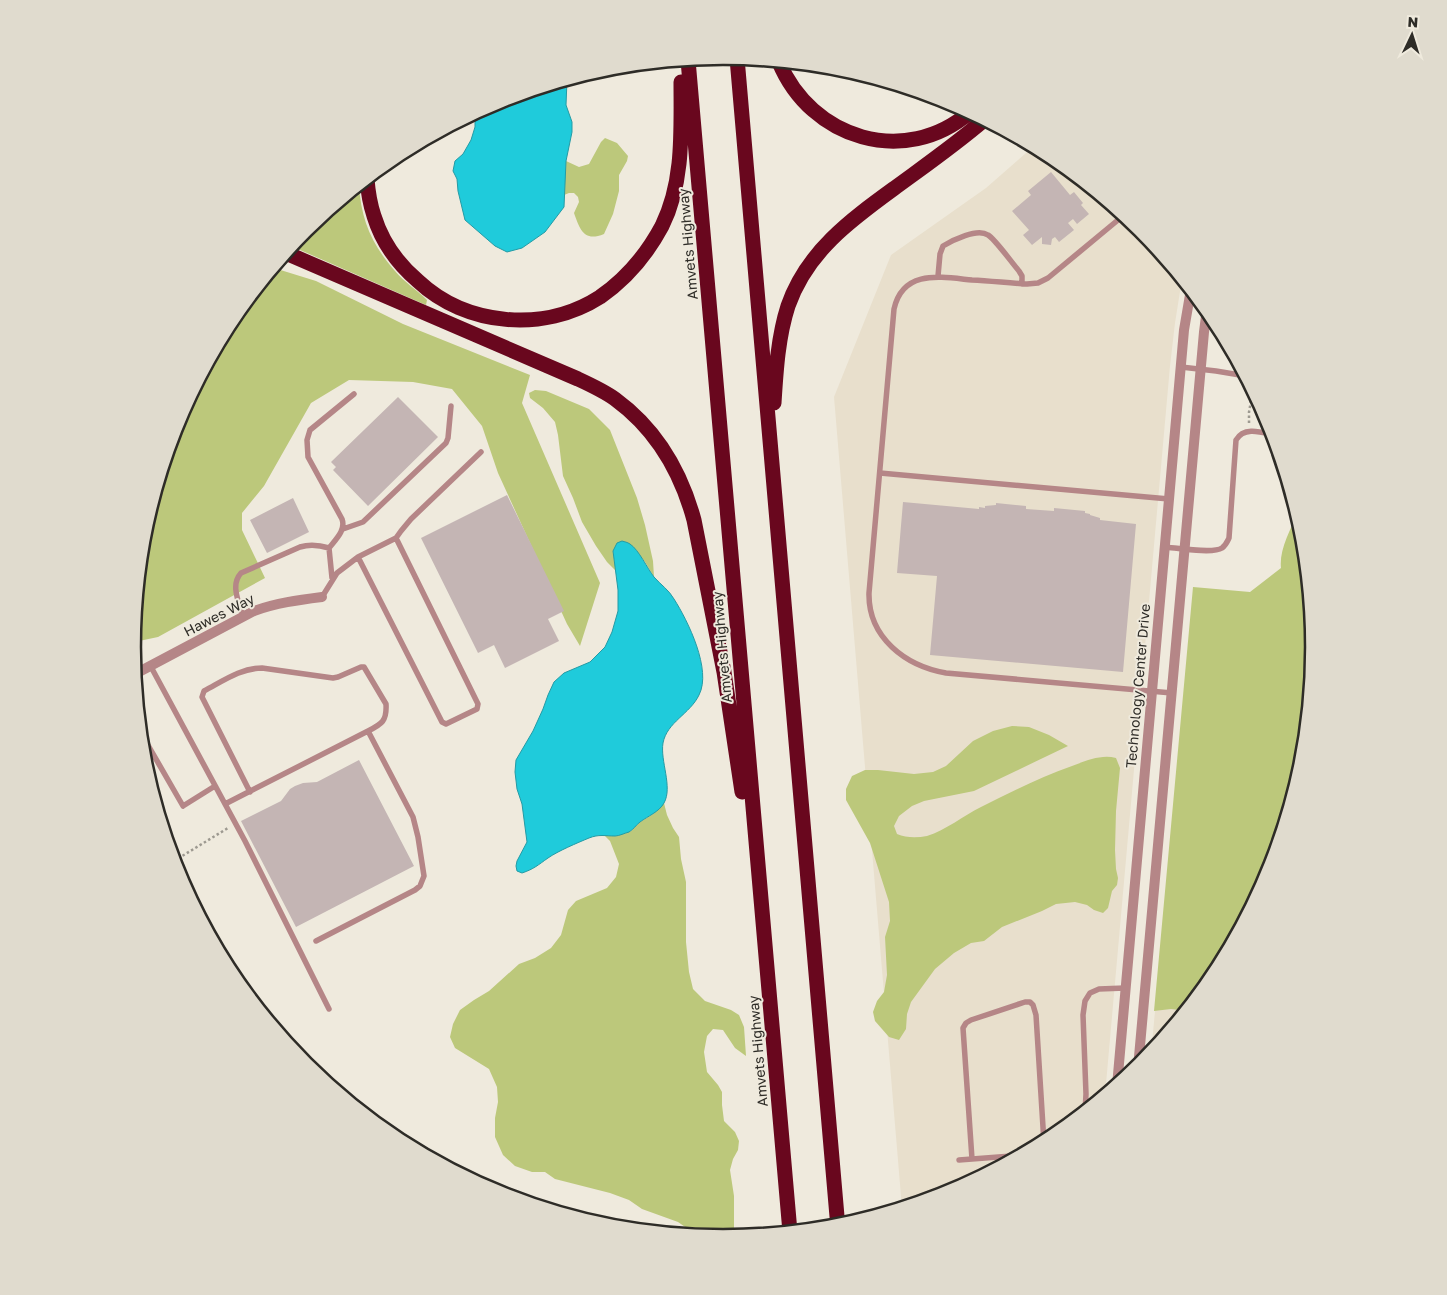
<svg xmlns="http://www.w3.org/2000/svg" width="1447" height="1295" viewBox="0 0 1447 1295" font-family="'Golos Text',sans-serif">
	<style>
		.built { fill: #e8dfcc }
		.green { fill: #bcc87b }
		.water { fill: #1fcbdb; stroke: #249ba5 }
		.building { fill: #c4b5b4 }
		.lines { fill: none; stroke-linecap: round; stroke-linejoin: round }
		.path { stroke: #9d9990; stroke-width: 2.5; stroke-dasharray: 2.5 2.5; stroke-linecap: butt }
		.lane { stroke: #b58687; stroke-width: 5.5 }
		.street { stroke: #b58687; stroke-width: 10 }
		.highway { stroke: #69071e; stroke-width: 15 }
		.labels { text-anchor: middle; stroke-width: 4; stroke-linejoin: round; paint-order: stroke }
		.street-label { font-size: 14px; fill: #2e2c27; stroke: #efeadd }
		.rim { fill: none; stroke: #2e2c27; stroke-width: 2.5 }
	</style>
	<rect width="100%" height="100%" fill="#efeadd"/>
	<path class="built" d="M1034,146L1052,156L1142,230L1182,279L1175,323L1170,366L1105,1095L1052,1139L949,1194L902,1208L834,397L891,255L986,188Z
		M1160,958L1215,976L1151,1054Z"/>
	<path class="green" d="M605,138L617,143L628,156L627,161L619,175V191L613,214L604,234C584,242 580,230 574,213L579,202L578,197L574,193H569L564,195L566,161L579,167L589,164L601,142Z
		M359,185C361,220 372,245 395,271C404,282 417,290 427,300L426,305L291,246L306,229Z
		M274,268L316,281L403,324L530,375L522,403L600,583L580,646L567,624L498,473L482,426L452,389L413,382L349,380L311,403L264,486L242,513V530L265,578L158,637L139,641L135,619L144,532L177,421L232,319Z
		M535,390L546,391L589,409L610,430L637,498L645,525L653,561L654,577L645,562L630,544L613,551L616,571L607,562L596,546L582,522L573,498L563,476L558,435L555,422L543,408L530,398L529,393Z
		M1298,514L1303,532L1315,648L1303,763L1270,874L1215,976L1187,1011L1171,1009L1154,1011L1193,587L1250,592L1281,568C1279,551 1290,529 1298,514Z
		M1012,726L1029,727L1049,735L1068,746L974,791L924,801L912,806L899,816L894,826L897,834C906,838 917,838 927,836C946,830 963,816 981,807C1011,792 1041,777 1072,766C1086,761 1101,754 1116,758L1120,768L1116,811L1115,850L1116,869L1118,878L1117,885L1112,891L1108,908L1103,913L1094,910L1087,905L1075,902L1056,904L1042,911L1002,927L984,941L971,943L954,953L935,969L911,1002L907,1014L906,1029L899,1040L889,1037L875,1021L873,1012L877,1001L884,992L887,975L885,937L890,921L889,902L870,843L846,800V789L852,776L865,770H878L914,774L933,772L946,766L973,741L993,731Z
		M664,803L667,815L673,828L679,837L681,859L686,882V942L689,972L693,989L705,1001L731,1010L739,1015L744,1027L746,1056L735,1048L723,1030L713,1029L707,1036L704,1052L707,1072L718,1085L722,1092V1105L724,1121L735,1132L739,1141L738,1150L733,1159L730,1170L734,1196V1238L723,1239L694,1236L691,1231L678,1222L642,1209L629,1200L610,1193L555,1179L545,1172H532L515,1166L503,1155L495,1137V1118L498,1102L497,1087L489,1069L455,1048L450,1037L453,1024L460,1010L474,1000L489,991L519,964L535,958L551,948L561,935L568,910L576,901L607,888L616,877L619,864L610,841L604,835L615,836L631,831L640,822L653,814Z"/>
	<path class="water" d="M567,80L566,105L572,122V132L566,161L564,207L545,232L522,248L507,252L495,246L465,220L458,191L457,179L453,171L455,161L463,154L471,140L475,127V113L498,101Z
		M622,541C625,542 627,542 630,544C639,550 647,568 654,577C661,585 669,590 674,599C688,621 712,670 699,695C690,714 667,722 663,743C660,761 673,787 664,803C659,812 648,816 640,822C636,825 634,829 629,832C625,833 619,836 615,836C605,836 599,834 589,838C577,843 558,851 548,858C538,865 534,869 522,873L517,871L516,866L517,861L527,842L522,804L517,789L515,772L516,760L533,731L543,709L548,695L554,682L564,673L590,662L605,647L612,632L618,611V590L613,551L617,543Z"/>
	<path class="building" d="M1051,172L1070,195L1074,192L1083,203L1081,205L1089,214L1077,224L1073,219L1068,223L1074,230L1059,242L1055,237L1052,239L1051,245L1042,244V237L1032,245L1023,235L1029,230L1012,211L1031,195L1028,191Z
		M1227,340L1232,350L1234,355L1224,353Z
		M398,397L438,437L368,506L333,470L336,467L331,462Z
		M507,495L564,611L548,619L559,641L505,668L494,645L478,653L421,538Z
		M293,498L309,532L267,553L250,520Z
		M903,502L979,509V507L985,508V506L996,505V503L1026,506V509L1054,511V508L1085,511V513L1090,514V515L1100,518V520L1136,524L1123,672L930,655L937,576L897,573Z
		M359,760L414,866L296,927L241,821L281,801L290,789L295,786L303,783L317,782Z"/>
	<g class="lines">
		<path class="path" d="M1249,423V412L1253,390
			M174,861L228,828"/>
		<path class="lane" d="M1124,215L1048,278L1038,283L1027,284C1009,283 991,281 972,280C941,277 903,269 894,309L869,593C868,638 906,666 946,673L1172,693
			M938,276L940,254L943,246C953,240 977,228 988,235C995,239 1012,263 1019,271L1022,276V284
			M1181,367L1216,371L1246,376
			M880,473L1169,499
			M343,529L363,522L446,443L448,438L451,406
			M1165,547C1177,548 1213,554 1222,548C1226,545 1227,542 1229,538L1236,440C1244,426 1261,432 1274,435
			M358,557L442,722L446,724L477,709L478,704L396,538
			M332,578L329,548C336,539 346,530 342,519L308,457L307,440L310,430L354,394
			M322,597L337,573L358,557L396,538L401,531L411,519L481,452
			M243,617C239,602 230,585 241,573L300,547C310,544 319,545 329,548
			M150,665L245,841L329,1009
			M141,733L183,806L215,786
			M250,792L202,697L204,691C223,681 241,668 262,668L333,678L338,677L361,667H364L386,704C387,721 382,724 368,731
			M225,804L368,731L413,817L418,837L424,876L420,886L415,890L316,941
			M1085,1112L1086,1094L1083,1015L1085,1001L1090,993L1099,989L1125,988
			M972,1159L963,1028L966,1023L971,1020L1025,1002H1030L1033,1005L1036,1015L1044,1143
			M959,1160L1023,1155"/>
		<path class="street" d="M135,674L254,611C276,603 298,600 322,597
			M1138,1068L1204,332L1207,309
			M1117,1086L1184,330L1191,289"/>
		<path class="highway" d="M737,58L838,1228
			M688,60L790,1232
			M779,62C811,139 905,168 970,112
			M367,179C368,192 370,204 374,216C382,242 398,264 418,281C466,326 544,333 600,297C626,279 647,254 662,226C684,182 681,131 681,82
			M286,253L578,379C591,385 604,391 615,399C656,429 681,472 694,520L724,672L742,792
			M774,403C776,371 778,337 788,306C807,251 852,219 896,187C926,165 956,144 984,120"/>
	</g>
	<g class="labels">
		<g class="street-label">
			<text transform="translate(688 244) rotate(-95)" y="5">Amvets Highway</text>
			<text transform="translate(219 615) rotate(-27)" y="5">Hawes Way</text>
			<text transform="translate(722 647) rotate(-95)" y="5">Amvets Highway</text>
			<text transform="translate(1138 686) rotate(-85)" y="5">Technology Center Drive</text>
			<text transform="translate(758 1051) rotate(-95)" y="5">Amvets Highway</text>
		</g>
	</g>
	<path d="M0 0H1447V1295H0ZM141 647a582 582 0 1 1 1164 0a582 582 0 1 1-1164 0Z" fill="#e0dbce" fill-rule="evenodd"/>
	<path class="rim" d="M141 647a582 582 0 1 1 1164 0a582 582 0 1 1-1164 0Z"/>
	<g transform="translate(1412 35) rotate(4)" stroke="#efeadd" stroke-width="4" paint-order="stroke">
	<path d="M0-4L9 19L0 12L-9 19Z" fill="#2e2c27"/>
	<text y="-8" font-size="14" font-weight="bold" text-anchor="middle" fill="#2e2c27">N</text>
	</g>
</svg>
